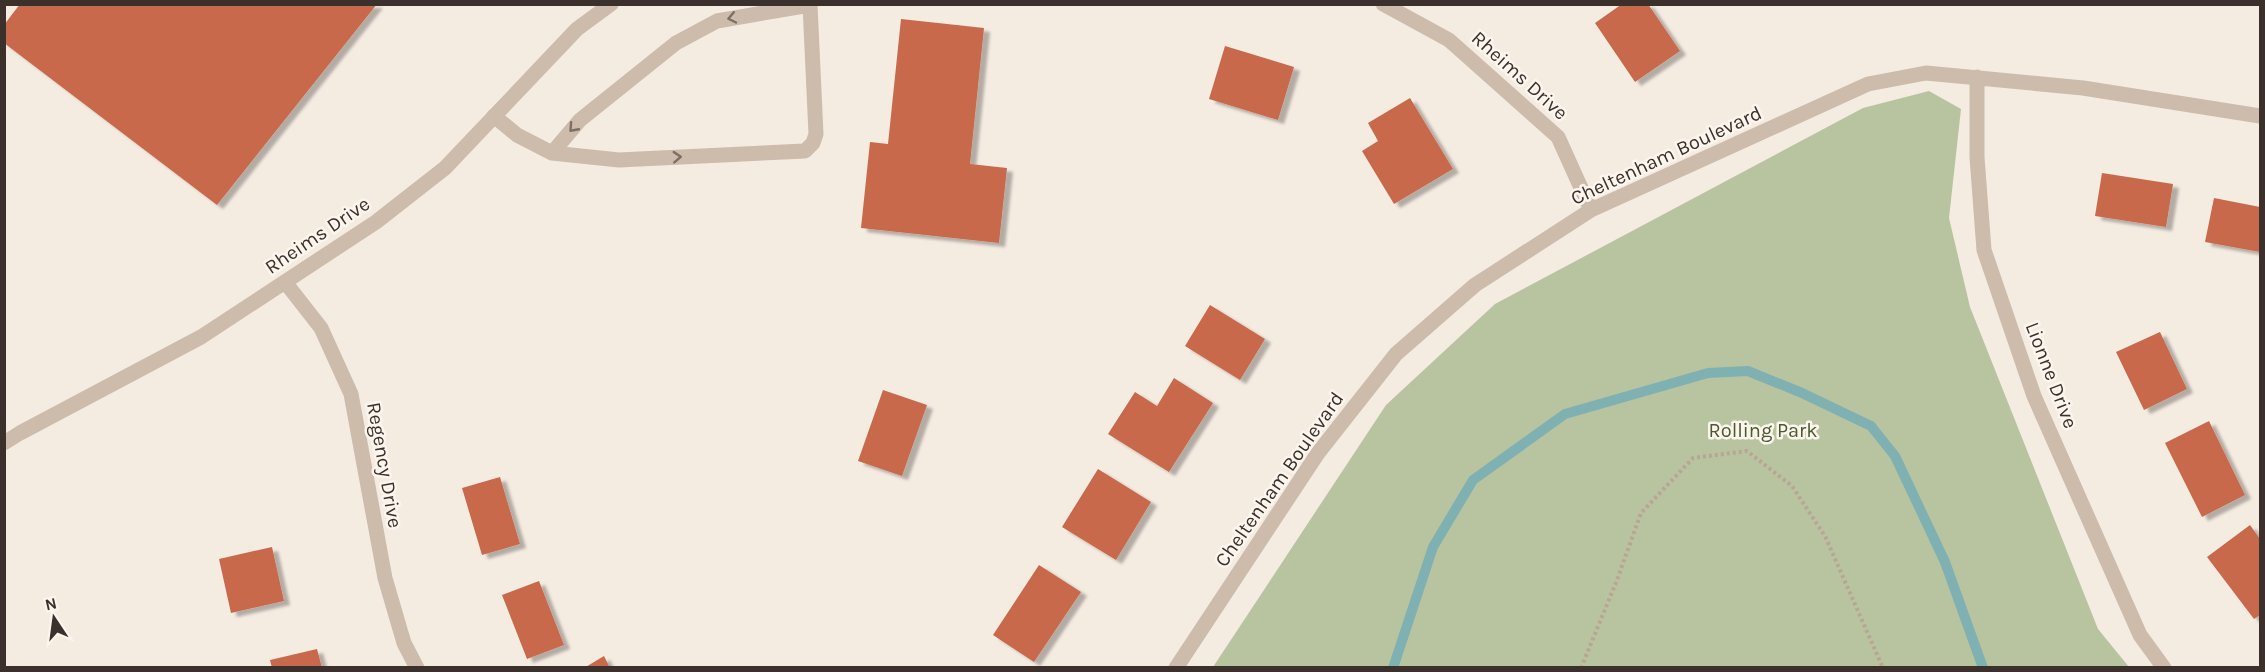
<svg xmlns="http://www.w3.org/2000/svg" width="2265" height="672" viewBox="0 0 2265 672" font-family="Karla,sans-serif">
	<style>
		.green { fill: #b8c4a0 }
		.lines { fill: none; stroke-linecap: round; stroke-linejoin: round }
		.stream { stroke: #7fb0b2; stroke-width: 10 }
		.building { fill: #c8694b; filter: url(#shadow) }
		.path { stroke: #b9a596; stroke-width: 4; stroke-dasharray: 3 3; stroke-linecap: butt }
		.lane { stroke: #cdbbac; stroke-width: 15 }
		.street { stroke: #cdbbac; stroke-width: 15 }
		.oneway { stroke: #7d6f65 }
		.labels { text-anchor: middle; stroke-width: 5; stroke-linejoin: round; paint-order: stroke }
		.street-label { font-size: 20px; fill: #3b302b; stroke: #fbf5ee }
		.park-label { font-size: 20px; fill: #4a5a2e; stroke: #fbf5ee }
	</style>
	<defs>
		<filter id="shadow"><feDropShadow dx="6" dy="4" stdDeviation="1.5" flood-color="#0004"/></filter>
	</defs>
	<rect width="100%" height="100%" fill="#f4ebe1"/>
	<path class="green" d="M1929,91L1961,109L1949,218L1970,307L2098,629L2129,667H1213L1386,405L1495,304L1863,108Z"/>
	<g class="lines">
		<path class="stream" d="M1393,668L1433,547L1473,480L1565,414L1708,373L1748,371L1802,393L1871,426L1895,456L1945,562L1983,668"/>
	</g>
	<path class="building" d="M20,4H377L217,205L4,43V25Z
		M1622,4H1648L1680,51L1635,82L1595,23Z
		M901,19L984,28L970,164L1007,168L999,243L861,228L870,142L888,144Z
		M1225,46L1294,67L1278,120L1209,99Z
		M1410,98L1453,169L1394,204L1362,151L1378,141L1368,123Z
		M2102,173L2173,184L2166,227L2095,216Z
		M2214,198L2260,207V252L2205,242Z
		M1210,305L1265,339L1240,380L1185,346Z
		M2160,332L2187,389L2144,410L2116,352Z
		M1174,378L1213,403L1169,472L1108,434L1135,392L1157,406Z
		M883,390L927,405L902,476L858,461Z
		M2209,421L2245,495L2202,517L2165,443Z
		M1098,469L1151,502L1116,560L1062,527Z
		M500,477L520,544L482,555L462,488Z
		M2250,525L2260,539V615L2254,619L2207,557Z
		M272,547L284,601L231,613L219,559Z
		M1039,565L1081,592L1034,662L993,635Z
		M539,581L564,645L527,659L502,595Z
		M317,649L322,668H272L270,660Z
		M604,656L610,668H584Z"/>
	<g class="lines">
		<path class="path" d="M1581,668L1617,580L1641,513L1693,458L1747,451L1792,486L1825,536L1883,668"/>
		<path class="lane" d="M810,4V5L816,134L813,143L805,151L619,160L552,153L580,120L676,43L717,21L810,5
			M494,116L517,135L552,153"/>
		<path class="street" d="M1383,4L1449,40L1558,137L1591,210
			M1977,77V157L1984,250L2034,396L2140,635L2164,668
			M285,282L321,328L351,394L385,578L404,643L417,668
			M4,443L20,433L201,337L376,222L445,168L577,29L611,4
			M1176,668L1318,453L1396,354L1475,285L1591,210L1868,84L1926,73L2083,88L2260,116"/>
	</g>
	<defs><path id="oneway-chevron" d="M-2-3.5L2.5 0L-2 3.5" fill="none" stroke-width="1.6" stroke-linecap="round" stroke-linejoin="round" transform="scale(1.5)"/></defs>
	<g class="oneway">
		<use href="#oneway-chevron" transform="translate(732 18) rotate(168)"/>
		<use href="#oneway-chevron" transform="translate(573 128) rotate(132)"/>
		<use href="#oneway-chevron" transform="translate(677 157) rotate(-3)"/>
	</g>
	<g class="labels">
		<g class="street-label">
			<text transform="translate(1520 75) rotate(42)" y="7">Rheims Drive</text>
			<text transform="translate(1666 155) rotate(-25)" y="7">Cheltenham Boulevard</text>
			<text transform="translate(317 235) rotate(-34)" y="7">Rheims Drive</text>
			<text transform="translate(2052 375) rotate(69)" y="7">Lionne Drive</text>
			<text transform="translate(385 465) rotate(80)" y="7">Regency Drive</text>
			<text transform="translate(1279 479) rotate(-55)" y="7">Cheltenham Boulevard</text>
		</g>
		<g class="park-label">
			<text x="1763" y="437">Rolling Park</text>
		</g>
	</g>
	<rect width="2265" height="672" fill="none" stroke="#3b302b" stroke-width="12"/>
	<g transform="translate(54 618) rotate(347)" stroke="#fbf5ee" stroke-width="4.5" paint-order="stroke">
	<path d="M0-4.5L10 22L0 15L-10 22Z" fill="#3b302b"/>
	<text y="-9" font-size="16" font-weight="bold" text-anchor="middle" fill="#3b302b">N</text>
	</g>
</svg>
